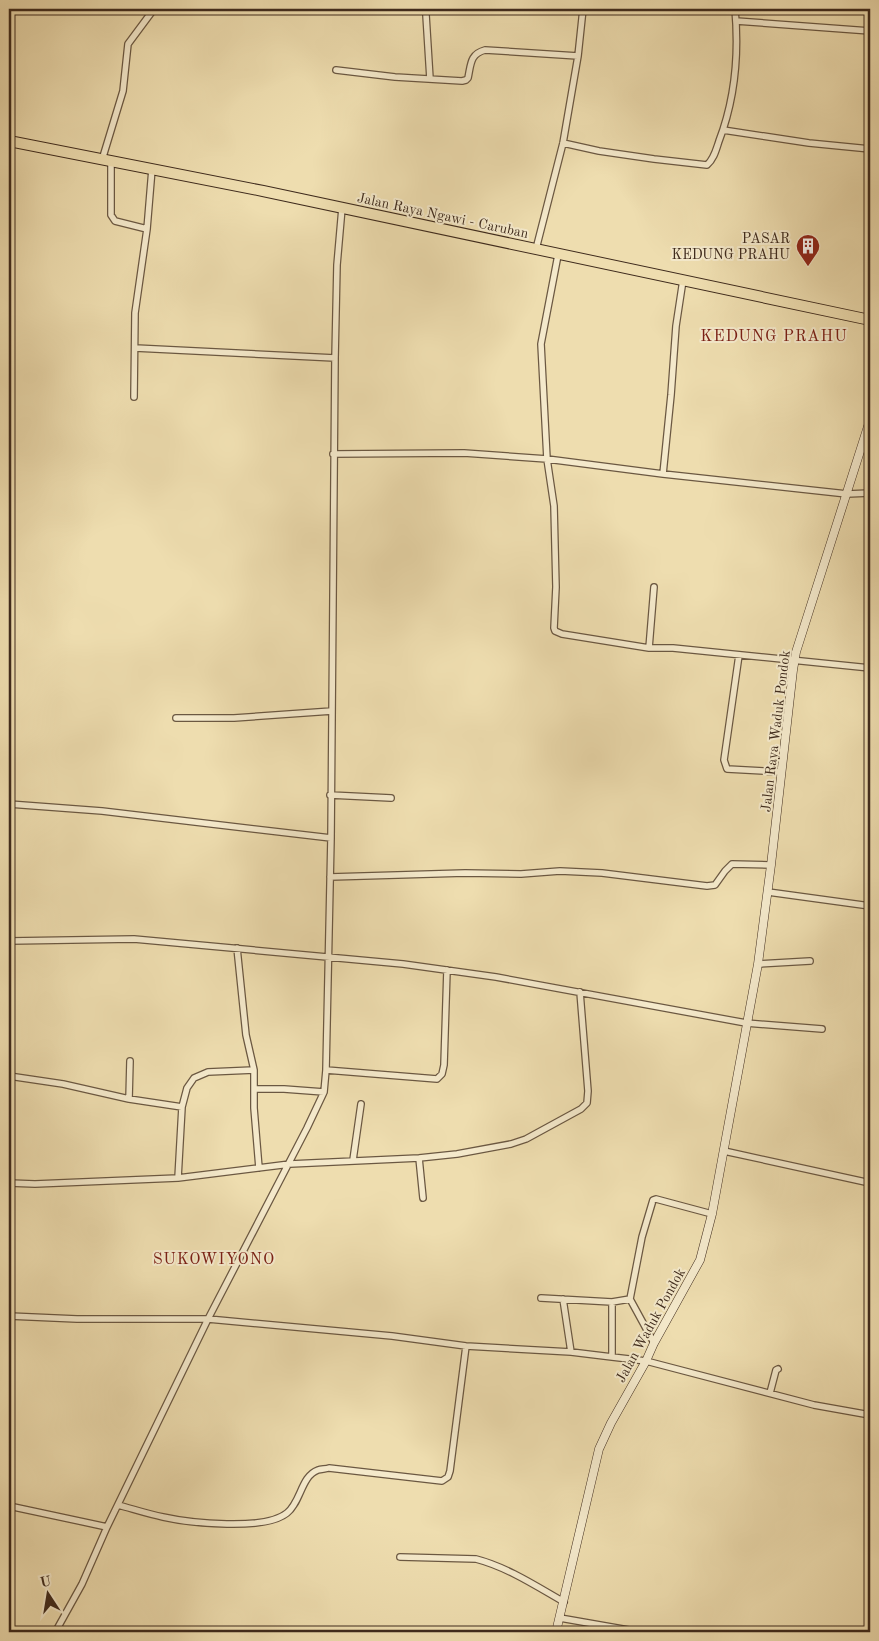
<svg xmlns="http://www.w3.org/2000/svg" width="879" height="1641" viewBox="0 0 879 1641" font-family="'Old Standard TT',serif">
	<style>
		.lines { fill: none; stroke-linecap: round; stroke-linejoin: round }
		.street-casing { stroke: #6b5842; stroke-width: 8 }
		.secondary-casing { stroke: #3f2b1d; stroke-width: 9 }
		.highway-casing { stroke: #3f2b1d; stroke-width: 12 }
		.street { stroke: #f4e9cb; stroke-width: 5.5 }
		.secondary { stroke: #f4e9cb; stroke-width: 8 }
		.highway { stroke: #eeddaf; stroke-width: 10 }
		.labels { text-anchor: middle; stroke-width: 4; stroke-linejoin: round; paint-order: stroke }
		.street-label { font-size: 14px; fill: #3f2b1d; stroke: #f4e9cb }
		.poi-label { font-size: 14px; fill: #3f2b1d; stroke: #f4e9cb; text-anchor: end }
		.quarter-label { font-size: 16px; letter-spacing: 1px; fill: #7a1f14; stroke: #f4e9cb }
	</style>
	<rect width="100%" height="100%" fill="#eeddaf"/>
	<filter id="stains"><feTurbulence type="fractalNoise" baseFrequency=".004" numOctaves="4"/><feColorMatrix values="0 0 0 0 .2 0 0 0 0 .09 0 0 0 0 .02 0 0 0 .5 -.17"/></filter>
	<radialGradient id="worn" r=".72"><stop offset=".6" stop-color="#630" stop-opacity="0"/><stop offset="1" stop-color="#630" stop-opacity=".3"/></radialGradient>
	<g class="lines">
		<g class="street-casing">
			<path id="street" d="M426,15L430,79
				M736,21L870,31
				M336,70L395,77L462,81L466,80L468,78C471,64 470,54 485,50L578,56
				M723,130L809,143L870,149
				M563,143L599,151L654,159L707,165C714,159 716,150 719,141C735,99 739,53 735,9
				M102,160L123,91L128,44L154,9
				M111,162V215L115,221L147,229
				M536,249L563,143L578,56L583,9
				M558,255L541,344L547,459L554,506L556,587L554,628L555,631L562,634L649,648H673L870,668
				M135,348L335,358
				M134,397L135,313L147,229L152,169
				M333,454L464,453L547,459L663,474L847,494L870,493
				M663,474L671,395L676,326L683,280
				M649,648L654,587
				M739,655L724,760L727,769L781,772
				M176,718H234L332,711
				M330,795L391,798
				M9,804L102,811L331,838
				M330,877L465,873L521,874L560,871L602,873L707,886L715,885L725,871L732,864L771,865
				M768,892L870,906
				M9,941L134,939L403,964L496,977L746,1023L822,1029
				M237,948L246,1035L254,1070V1108L259,1168
				M758,964L810,961
				M326,1070L437,1079L442,1074L444,1065L447,970
				M9,1076L63,1084L129,1099L182,1107
				M254,1089H284L324,1092
				M129,1099L130,1061
				M724,1151L870,1183
				M419,1158L423,1198
				M353,1160L361,1104
				M178,1178L182,1107L187,1088L194,1078L208,1072L254,1070
				M9,1183L35,1184L178,1178L290,1164L419,1158L457,1154L511,1144L526,1139L581,1109L587,1103L588,1091L580,992
				M541,1298L612,1302L630,1299L654,1343
				M563,1299L571,1352
				M630,1299L642,1237L653,1200L656,1199L712,1214
				M612,1302V1357
				M9,1316L77,1319H208L392,1336L466,1346L571,1352L612,1357L646,1361L814,1405L870,1415
				M770,1393L776,1370L778,1369
				M118,1505C133,1509 148,1514 163,1517C190,1523 265,1531 287,1513C301,1502 301,1476 318,1470C321,1469 326,1469 329,1468L442,1481L448,1477L450,1471L466,1346
				M9,1506L107,1527
				M400,1557L476,1559C507,1567 536,1586 564,1602
				M560,1618L640,1632
				M52,1632L57,1629L82,1584L107,1527L208,1319L307,1128L324,1092L326,1070L331,838L335,358L337,265L342,208"/>
		</g>
		<g class="secondary-casing">
			<path id="secondary" d="M556,1632L599,1449L611,1423L646,1361L654,1343L700,1260L712,1214L758,964L771,865L793,670L796,652L870,420"/>
		</g>
		<g class="highway-casing">
			<path id="highway" d="M9,141L263,191L870,320"/>
		</g>
		<use href="#street" class="street"/>
		<use href="#secondary" class="secondary"/>
		<use href="#highway" class="highway"/>
	</g>
	<defs>
		<g id="building-pin" transform="scale(1.25)"><path d="M0 17L-7.5 6A9.5 9.5 0 1 1 7.5 6Z" fill="#8f2418" stroke="#f4e9cb"/><path d="M-4-6H4V6H1V3H-1V6H-4ZM-2.5-4.3h1.7v1.8h-1.7ZM.8-4.3h1.7v1.8H.8ZM-2.5-1h1.7V.8h-1.7ZM.8-1h1.7V.8H.8Z" fill="#fff"/></g>
	</defs>
	<g fill-rule="evenodd">
		<use href="#building-pin" x="808" y="246"/>
	</g>
	<g class="labels">
		<g class="street-label">
			<text transform="translate(443 215) rotate(12)" y="5">Jalan Raya Ngawi - Caruban</text>
			<text transform="translate(775 731) rotate(-83)" y="5">Jalan Raya Waduk Pondok</text>
			<text transform="translate(650 1325) rotate(-61)" y="5">Jalan Waduk Pondok</text>
		</g>
		<g class="poi-label">
			<text x="790" y="243">PASAR<tspan x="790" dy="16">KEDUNG PRAHU</tspan></text>
		</g>
		<g class="quarter-label">
			<text x="774" y="341">KEDUNG PRAHU</text>
			<text x="214" y="1264">SUKOWIYONO</text>
		</g>
	</g>
	<rect width="879" height="1641" fill="none" stroke="#eeddaf" stroke-width="30"/>
	<rect x="10" y="10" width="859" height="1621" fill="none" stroke="#3f2b1d" stroke-width="2.5"/>
	<rect x="15" y="15" width="849" height="1611" fill="none" stroke="#3f2b1d"/>
	<g transform="translate(48 1594) rotate(348)" stroke="#f4e9cb" stroke-width="4" paint-order="stroke">
	<path d="M0-4L9 19L0 12L-9 19Z" fill="#3f2b1d"/>
	<text y="-8" font-size="14" font-weight="bold" text-anchor="middle" fill="#3f2b1d">U</text>
	</g>
	<rect width="100%" height="100%" filter="url(#stains)"/>
	<rect width="100%" height="100%" fill="url(#worn)"/>
</svg>
